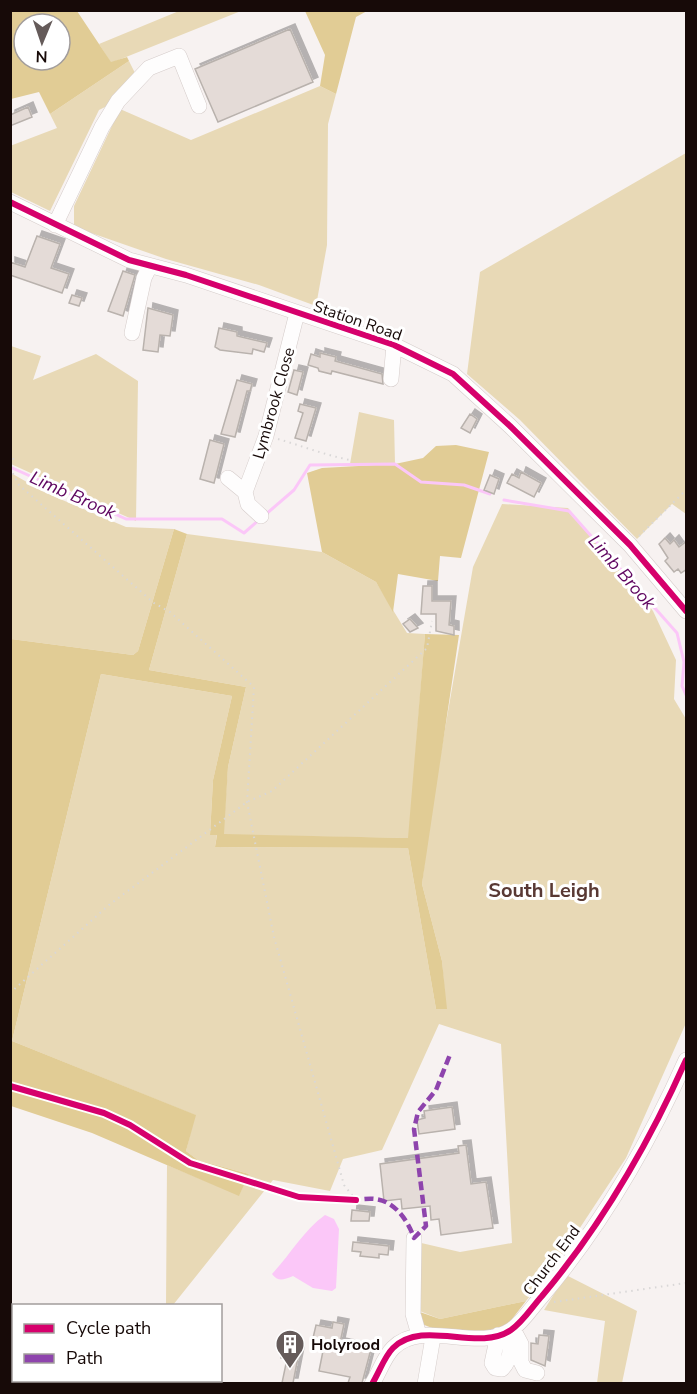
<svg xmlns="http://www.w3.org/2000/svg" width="697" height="1394" viewBox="0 0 697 1394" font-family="'Nunito Sans',sans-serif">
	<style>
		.green { fill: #e8d9b6 }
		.forest { fill: #e1cc95; fill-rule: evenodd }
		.water { fill: #fbc7f8 }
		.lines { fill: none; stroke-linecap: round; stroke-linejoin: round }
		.stream { stroke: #fbc7f8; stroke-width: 3 }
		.building { fill: #e4dbd7; stroke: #b9b2ad; stroke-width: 1.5; filter: url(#shadow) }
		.minor-casing { stroke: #d5ccca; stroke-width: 16 }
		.path { stroke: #d9d7d7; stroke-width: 2; stroke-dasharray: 1.5 4.5; stroke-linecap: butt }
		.minor { stroke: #fefdfd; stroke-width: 15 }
		.quiet { stroke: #8e44ad; stroke-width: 4.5; stroke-dasharray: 9 4.5; stroke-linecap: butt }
		.cycleway-casing { stroke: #fff; stroke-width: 10 }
		.cycleway { stroke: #d6006c; stroke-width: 6 }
		.labels { text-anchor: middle; stroke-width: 6; stroke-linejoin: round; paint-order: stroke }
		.street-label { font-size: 16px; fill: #170a08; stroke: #fff }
		.poi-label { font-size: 16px; font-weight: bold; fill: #170a08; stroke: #fff; text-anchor: start }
		.water-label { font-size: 18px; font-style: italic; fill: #5f0660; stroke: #fff }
		.quarter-label { font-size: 20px; font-weight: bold; fill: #593934; stroke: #fff }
	</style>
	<defs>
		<filter id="shadow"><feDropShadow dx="5" dy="-5" stdDeviation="0" flood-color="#0004"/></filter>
	</defs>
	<rect width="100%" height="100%" fill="#f7f2f1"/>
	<path class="green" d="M179,11H241L111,63L99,44Z
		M129,61L135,73L109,105L99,110L50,211L11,192L10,146L57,128L50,114Z
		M320,86L336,94L328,124L327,245L316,306L259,285L166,259L74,227V206L120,109L191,140Z
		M686,153V514L672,504L637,539L520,420L467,374L480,272Z
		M11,346L41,356L33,380L96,354L138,381L136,521L11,464Z
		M359,412L394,420L395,464H350Z
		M11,473L46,493L126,527L174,529L138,651L133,655L11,639Z
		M502,504L568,508L653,611L676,660L674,699L686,719V1023L626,1158L560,1258L526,1301L440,1319L417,1310V1242L460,1252L512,1243L501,1044L439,1024L382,1150L343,1159L330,1191L273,1180L173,1305L166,1306L167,1165L239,1195L249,1174L198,1160L186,1151L195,1115L12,1041L101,674L232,696L213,780L210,835L217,834L215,847L408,848L436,1009H446L442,961L422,884L431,810L473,567Z
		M187,534L322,552L376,582L407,633L425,634L409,838L223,835L228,767L246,687L149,670Z
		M566,1275L637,1311L622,1383H597L605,1321L544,1310Z
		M82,1381H130V1383L78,1384Z"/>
	<path class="forest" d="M11,10L77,11L111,62L127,57L129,61L50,114L39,92L11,99ZM24,24H60V60H24Z
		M305,11H367L356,17L336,94L320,86L325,55Z
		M456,445L489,452L461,558L440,556L438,581L398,574L393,612L376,582L322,552L307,473L322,468L395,464L423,458L436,446Z
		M174,529L187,534L149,670L246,687L228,767L224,834L408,838L425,634L459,635L422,884L442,961L447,1009H436L408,848L215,847L217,835H210L213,780L232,696L101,674L12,1041L196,1115L186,1151L198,1160L249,1174L239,1196L92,1133L11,1106V639L133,655L138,651Z
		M526,1301L505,1328C475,1334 451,1337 422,1324L417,1311L440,1319Z"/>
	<path class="water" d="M325,1215L334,1219L339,1229L336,1288L332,1291L313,1288L293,1276C283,1280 278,1282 272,1274C290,1255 303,1231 325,1215Z"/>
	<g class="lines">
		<path class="stream" d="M10,467L126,519H222L244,533L260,519
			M504,500L569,511L677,633L684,662L682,686L686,695
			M265,515L294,490L310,465L395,464L421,482L464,485L490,494"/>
	</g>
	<path class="building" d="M290,29L313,82L218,122L195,69Z
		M28,107L32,117L10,126V115Z
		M37,236L60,244L51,268L69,274L62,293L10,275V262L25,267Z
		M123,271L135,275L123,316L108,311Z
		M72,295L82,298L79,306L69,303Z
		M148,308L173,315L170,336L160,335L158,352L143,350Z
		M219,328L237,332V336L267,343L264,352L253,349L252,354L220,350L215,347Z
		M320,353L336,357L335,361L382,374L383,384L332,371L331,374L319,371L318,368L308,365L311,354L320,357Z
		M294,370L303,372L297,395L288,392Z
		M237,380L252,384L250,391H247L235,437L221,434Z
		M300,404L316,408L306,441L295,438L303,413L298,411Z
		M470,414L477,419L470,433L461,428Z
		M210,440L224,444L214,483L200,479Z
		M521,472L541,483L534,497L507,483L512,474L519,478Z
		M490,475L499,479L494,494L484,490Z
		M665,538L670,544L674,540L679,547L687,541V569L681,573L678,569L674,572L665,561L668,558L659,544Z
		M423,586H432V601H451L449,625L454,626V635L436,631V614H421Z
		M410,619L418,628L410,632L403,624Z
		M452,1107L455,1129L419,1134L417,1120L425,1118L424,1111Z
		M466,1145L471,1184L486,1182L493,1228L441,1235L439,1219L431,1220L430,1206L402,1209L401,1199L384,1201L380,1164L459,1153L458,1146Z
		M352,1210L370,1212L369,1221H351Z
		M353,1242L389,1246L388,1255L379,1254V1258L360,1256L361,1252L352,1251Z
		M333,1322L344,1324L340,1343L371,1349L362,1383H348L350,1377L319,1371L325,1341L313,1338L316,1325L332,1328Z
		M539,1335L549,1336L545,1366L531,1360V1343L538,1344Z
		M283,1349L299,1352L293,1383H282L287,1359L281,1358Z"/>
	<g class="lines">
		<g class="minor-casing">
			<path id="minor" d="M10,202L129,260L186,275L394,345L453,374L510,426L630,545L686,611
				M55,225L102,127L118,101L149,68L179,56L199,106
				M132,333L144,278L150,266
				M391,379L394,345
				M228,478L245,492L248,504L261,516
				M245,492L266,436L297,313
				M414,1238L413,1314L419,1335
				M513,1329L521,1344V1362L525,1370L537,1373
				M498,1335L492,1363L495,1368L502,1369C511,1360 513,1343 506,1333
				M372,1384C379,1373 384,1357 393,1348C424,1318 477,1353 511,1330C523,1322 532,1307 542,1296C601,1226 649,1143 686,1060
				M425,1384L433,1337"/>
		</g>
		<path class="path" d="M10,16L16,10
			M278,439C302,446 325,455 350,460
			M10,453L14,460L10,466
			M10,468L19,485L154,603L170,612L254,687L247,802L274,937L344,1185L356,1200
			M639,536L686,490
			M10,993L109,905L247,802L272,791L427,648L432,621
			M554,1302L686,1283"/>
		<use href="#minor" class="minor"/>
		<path class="quiet" d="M351,1200C359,1200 367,1198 375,1199C395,1201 408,1221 414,1238L426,1226L414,1129L418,1112L436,1090L451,1052"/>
		<g class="cycleway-casing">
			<path id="cycleway" d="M10,202L129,260L186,275L394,345L453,374L510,426L630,545L686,611
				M10,1086L104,1113L130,1125L190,1163L299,1197L356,1200
				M372,1384C379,1373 384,1357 393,1348C424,1318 477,1353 511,1330C523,1322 532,1307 542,1296C601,1226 649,1143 686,1060"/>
		</g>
		<use href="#cycleway" class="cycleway"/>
	</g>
	<defs>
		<g id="building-pin" transform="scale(1.5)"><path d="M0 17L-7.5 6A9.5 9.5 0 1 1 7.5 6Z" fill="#655b5a" stroke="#fff"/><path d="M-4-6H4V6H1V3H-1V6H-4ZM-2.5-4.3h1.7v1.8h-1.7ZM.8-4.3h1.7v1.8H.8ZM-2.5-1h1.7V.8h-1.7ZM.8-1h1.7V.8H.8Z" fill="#fff"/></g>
	</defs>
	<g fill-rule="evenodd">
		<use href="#building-pin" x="290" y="1344"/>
	</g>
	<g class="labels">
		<g class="street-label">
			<text transform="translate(358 320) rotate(19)" y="6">Station Road</text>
			<text transform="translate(273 403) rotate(-74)" y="6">Lymbrook Close</text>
			<text transform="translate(551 1260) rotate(-53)" y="6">Church End</text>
		</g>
		<g class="poi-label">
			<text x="311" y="1350">Holyrood</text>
		</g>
		<g class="water-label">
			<text transform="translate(73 495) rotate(24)" y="6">Limb Brook</text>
			<text transform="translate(622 572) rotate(49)" y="6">Limb Brook</text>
		</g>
		<g class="quarter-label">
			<text x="544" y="897">South Leigh</text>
		</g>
	</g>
	<rect width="697" height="1394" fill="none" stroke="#170a08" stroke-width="24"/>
	<rect x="12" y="1304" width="210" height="78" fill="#ffffff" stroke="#a29d9c" stroke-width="1.5"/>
	<rect x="24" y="1324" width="30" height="9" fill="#d6006c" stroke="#a29d9c" stroke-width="1.5"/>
	<text x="66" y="1334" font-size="18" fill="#170a08">Cycle path</text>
	<rect x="24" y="1354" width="30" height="9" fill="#8e44ad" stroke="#a29d9c" stroke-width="1.5"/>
	<text x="66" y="1364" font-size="18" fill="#170a08">Path</text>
	<g transform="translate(42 42) rotate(182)"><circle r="28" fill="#ffffff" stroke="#a29d9c" stroke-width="1.5"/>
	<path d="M0-4.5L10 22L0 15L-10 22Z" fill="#655b5a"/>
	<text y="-9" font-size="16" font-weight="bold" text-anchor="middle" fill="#170a08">N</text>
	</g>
</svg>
